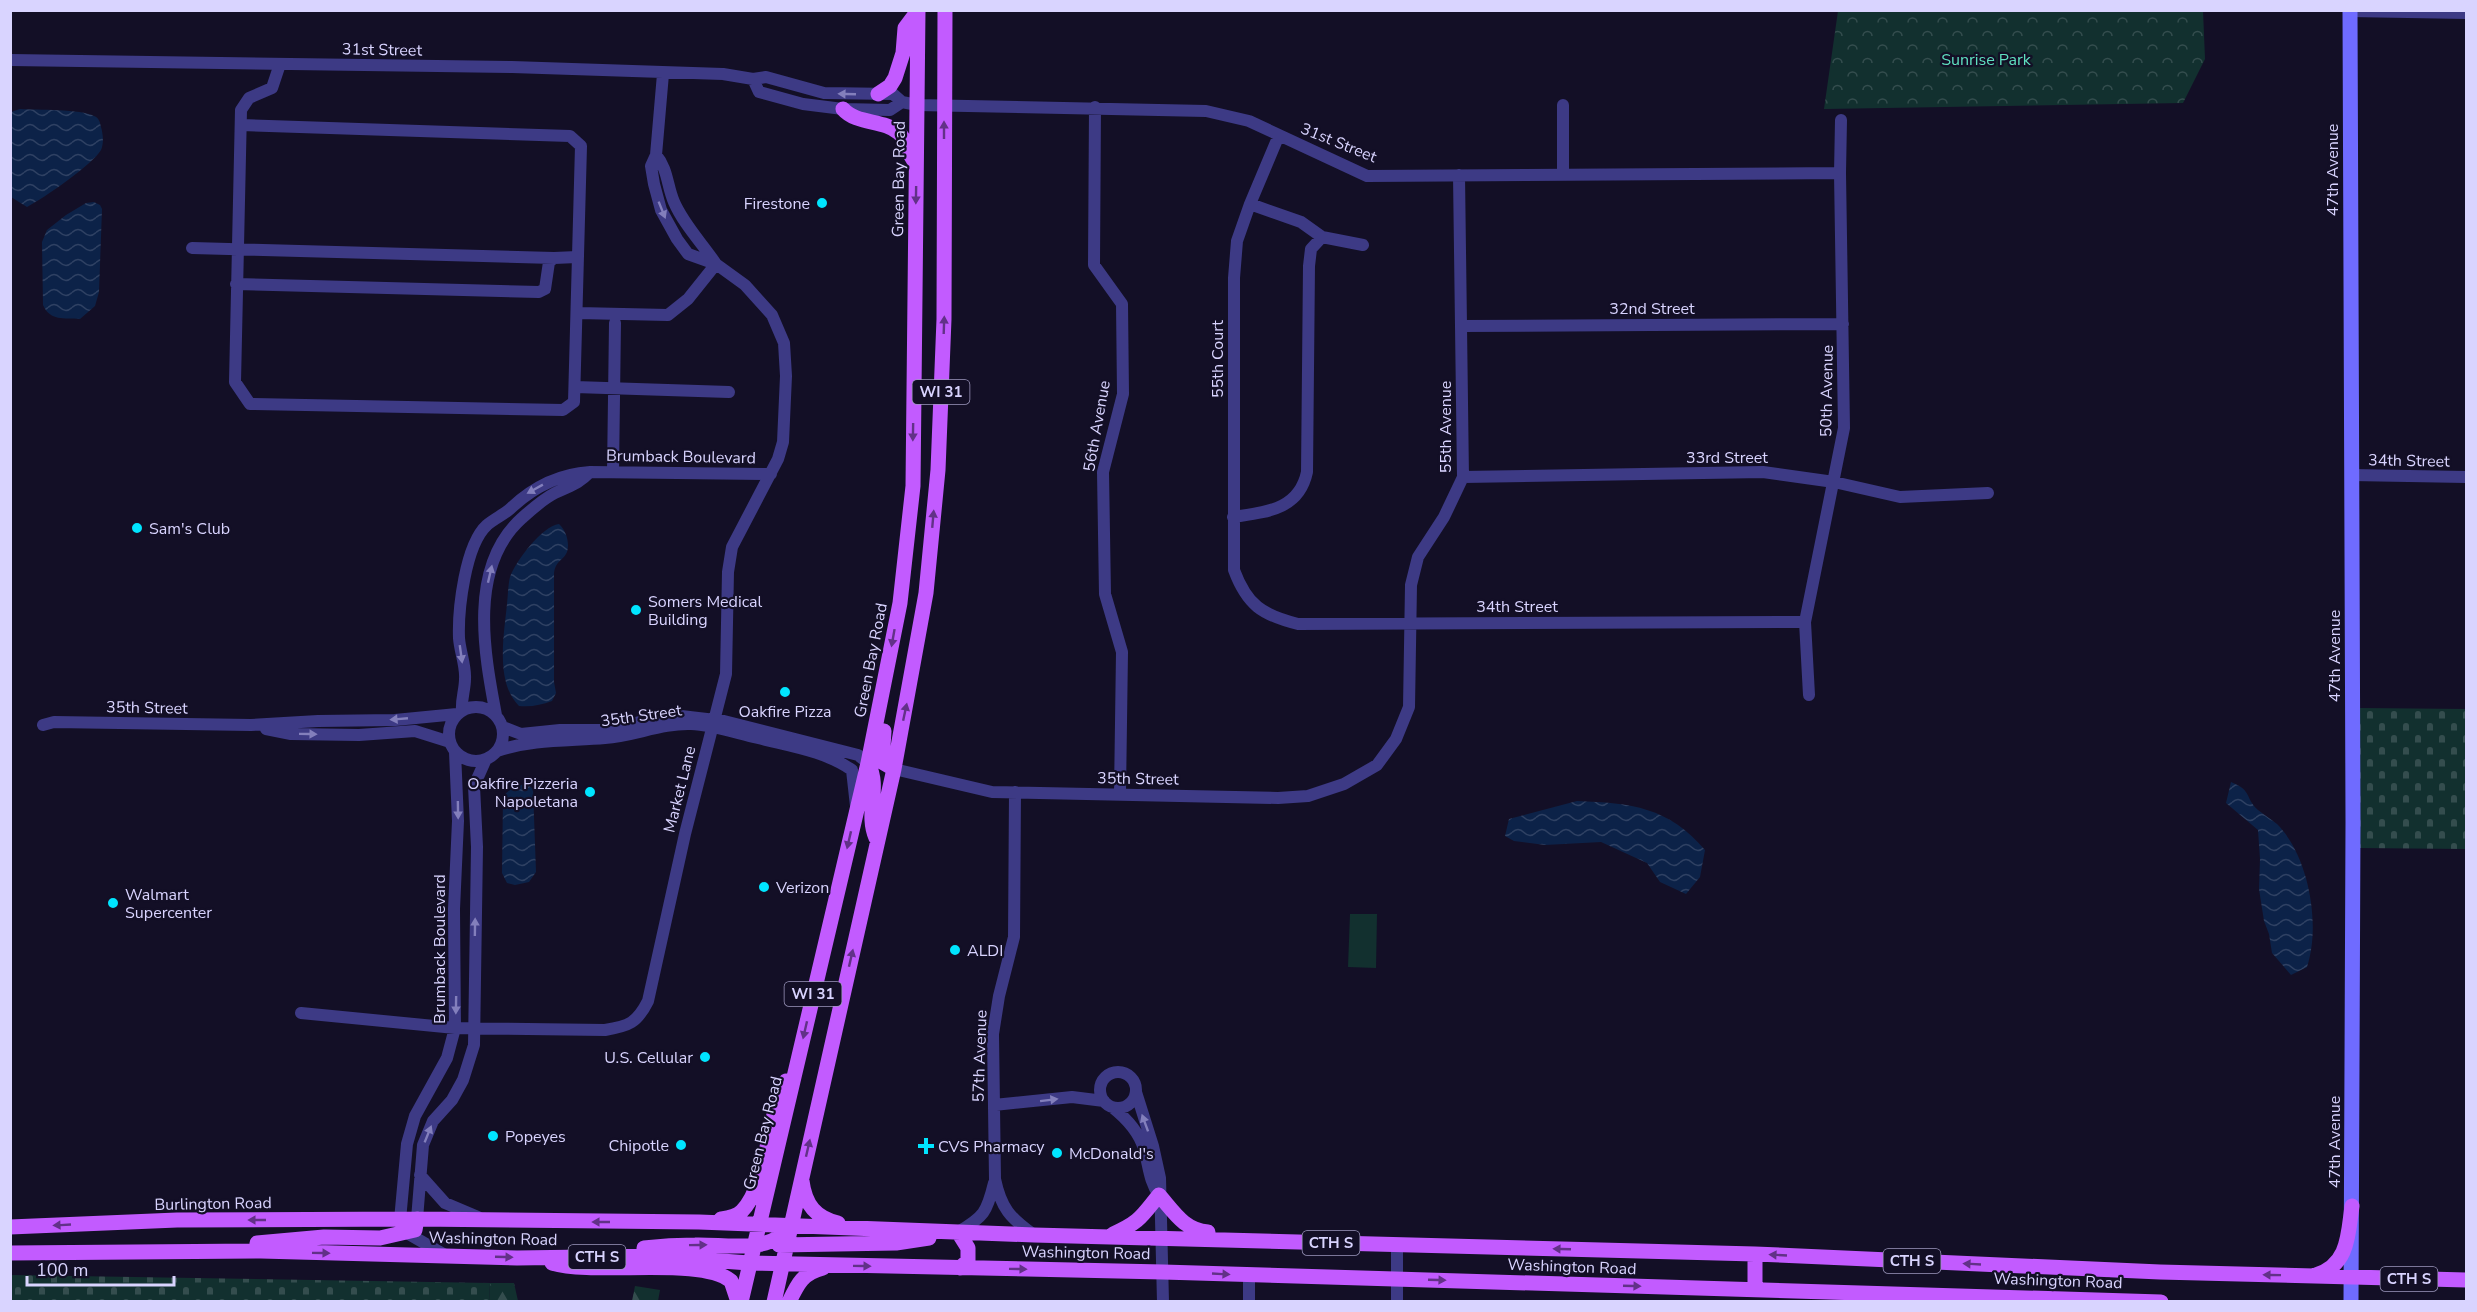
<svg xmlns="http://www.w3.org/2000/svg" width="2477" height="1312" viewBox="0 0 2477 1312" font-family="'Nunito Sans',sans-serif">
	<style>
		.grass { fill: #12302f }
		.forest { fill: url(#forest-firs) }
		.cemetery { fill: url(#cemetery-stones) }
		.park { fill: url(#park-crowns) }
		.water { fill: url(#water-waves) }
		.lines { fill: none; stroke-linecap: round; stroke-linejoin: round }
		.street { stroke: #3d3a85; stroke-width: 12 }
		.secondary { stroke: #6f6bff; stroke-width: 15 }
		.primary { stroke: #c25bff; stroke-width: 15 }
		.oneway { fill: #837fbc }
		.oneway2 { fill: #623188 }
		.poi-dot { fill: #00e5ff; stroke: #130f26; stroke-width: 2 }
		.labels { text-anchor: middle; stroke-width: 4.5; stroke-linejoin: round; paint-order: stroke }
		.shield { fill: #130f26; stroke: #9e99be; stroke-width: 1.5 }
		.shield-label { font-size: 15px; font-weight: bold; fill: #d9d4ff }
		.street-label { font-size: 16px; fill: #d9d4ff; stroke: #130f26 }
		.park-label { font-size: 16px; fill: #5fe0c0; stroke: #130f26 }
		.poi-label { font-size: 16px; fill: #d9d4ff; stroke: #130f26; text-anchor: start }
	</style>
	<defs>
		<pattern id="forest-firs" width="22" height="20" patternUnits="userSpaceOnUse" patternTransform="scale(1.5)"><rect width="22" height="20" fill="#12302f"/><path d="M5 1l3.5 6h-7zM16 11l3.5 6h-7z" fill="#344d4e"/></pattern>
		<pattern id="cemetery-stones" width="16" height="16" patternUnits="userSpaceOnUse" patternTransform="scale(1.5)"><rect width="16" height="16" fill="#12302f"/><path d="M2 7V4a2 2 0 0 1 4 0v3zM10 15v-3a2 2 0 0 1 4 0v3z" fill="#344d4e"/></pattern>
		<pattern id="park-crowns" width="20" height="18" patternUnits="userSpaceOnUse" patternTransform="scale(1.5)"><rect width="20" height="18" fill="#12302f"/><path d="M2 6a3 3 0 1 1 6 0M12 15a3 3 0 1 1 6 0" fill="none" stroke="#344d4e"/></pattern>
		<pattern id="water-waves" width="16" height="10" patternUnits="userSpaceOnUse" patternTransform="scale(1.5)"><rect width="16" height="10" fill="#0c2248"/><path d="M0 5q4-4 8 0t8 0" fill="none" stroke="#2f4163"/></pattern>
	</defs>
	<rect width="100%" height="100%" fill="#130f26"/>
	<path class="grass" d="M1350,914H1377L1376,968L1348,967Z"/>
	<path class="forest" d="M490,1283H514L518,1301L489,1302Z
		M635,1286L660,1290L658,1301H632Z"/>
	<path class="cemetery" d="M2358,708L2466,709V849L2359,848Z
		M11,1275L490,1283L489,1302H11Z"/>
	<path class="park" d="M2203,11L2205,59L2183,103L1824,109L1838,11Z"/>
	<path class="water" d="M20,109C37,110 81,109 94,116C99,118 100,122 101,127C103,134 104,143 101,150C92,165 44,198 27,207L11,197V112Z
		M94,202L100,205L102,209L99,292L95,306L80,319C64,318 50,321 43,305L42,242L47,230L66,215L86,203Z
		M559,524C566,530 570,543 567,552C563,561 556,560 554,573V682L556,693L552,701C541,705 532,707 519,706C495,682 504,635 507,604C508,596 508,585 510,577C516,561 542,526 559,524Z
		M2231,782C2253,791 2244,797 2258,810C2264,815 2271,819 2277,824C2309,856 2321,925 2307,967L2291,975L2272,953L2269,934L2264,921L2259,889L2260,859L2258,830L2226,803Z
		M527,784L533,789L536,872L529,882L515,885L507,883L502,873L503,797C508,789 518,785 527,784Z
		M1577,801C1631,803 1669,807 1705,850L1700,877L1686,894L1660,882L1647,863L1601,842L1545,845L1514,841L1505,836L1509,819Z"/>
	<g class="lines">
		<path class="street" d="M2350,11L2466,13
			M10,60L512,67L723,74L753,79L766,77L824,93L893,94L902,102L917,105L1206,111L1249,121L1367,176L1840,173
			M753,79L759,92L803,104L843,109L890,110L902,102
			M1563,105V175
			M1095,107L1094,265L1122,304L1123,394L1103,472L1105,594L1122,652L1120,793
			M241,125L570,136L581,146L574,402L563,410L250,404L235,382L241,110L249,98L272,88L280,64
			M1279,135L1250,204L1237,241L1234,278V570C1247,605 1262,615 1298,624L1805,622
			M656,155C668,169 667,186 674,202C684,225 702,243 716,264
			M1250,204L1301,222L1322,237L1363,245
			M192,248L554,258
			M236,284L539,292L545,289L549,262L554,258L577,257
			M578,313L668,315L688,299L716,264
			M1461,326L1843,324
			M575,387L729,392
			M613,472L615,323
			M2351,475L2466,477
			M1463,477L1763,472L1834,482L1900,497L1988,493
			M1233,517C1266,512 1299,510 1307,472L1309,266L1311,249L1322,237
			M1809,695L1805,622L1844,428L1840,173L1841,120
			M449 734a27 27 0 1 1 54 0a27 27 0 1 1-54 0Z
			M462,711C461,699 465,690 465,679C466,666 460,652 459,638C458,610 465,545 487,525C494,519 503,515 510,509C533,487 558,474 590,472L771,474
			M496,715C484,652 468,566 522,518C532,509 543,499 555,493C571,485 577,485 590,472
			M43,725L54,722L251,725L318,721L395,720L457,714
			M503,727L521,734L560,730H608L659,717L681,716L724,721L858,755L868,763
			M266,729L291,734L359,735L415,731L450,742
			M497,751C532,739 569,741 605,738C634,736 662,723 691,724C713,725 736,733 758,738C789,746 825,751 852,770L856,806
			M894,769L992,792L1278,798L1308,796L1344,784L1377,765L1396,739L1409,707L1411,585L1418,557L1444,517L1463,477L1459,175
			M1015,792L1014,937L999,996L993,1034L995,1179C1001,1208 1010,1218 1034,1235
			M301,1013L455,1028L605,1030C629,1026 637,1023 648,1001L685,834L726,674L728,572L732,547L778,459L783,442L786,376L784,343L772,315L745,285L716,264L688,254L677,239L661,210L654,184L651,166L656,155L663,74
			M1100 1090a18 18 0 1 1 36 0a18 18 0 1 1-36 0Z
			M1136,1092L1153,1146L1160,1178L1163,1302
			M994,1105L1072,1097L1104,1101
			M1112,1107C1126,1118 1139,1132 1144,1149C1149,1166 1149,1181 1159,1195
			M420,1175L445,1203L478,1217
			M417,1219L423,1145L433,1121L452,1100L463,1080L474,1045L477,847L474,786L486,759
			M958,1232C984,1217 987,1212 994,1183
			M445,1255L407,1233L400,1220L407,1144L415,1116L447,1058L455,1028L454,909L458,821L455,752
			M1249,1302V1276
			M1397,1302V1245"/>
		<path class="secondary" d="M2350,10L2353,822L2351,1302"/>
		<path class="primary" d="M878,94L890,86L895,78L903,53L905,28L917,12
			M843,109C857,125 884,119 899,133C908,141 907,153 915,162
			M884,731L882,762L894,769
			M868,763C881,788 865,813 876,838
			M802,1181C805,1205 816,1218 838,1223
			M721,1219C728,1218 736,1217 742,1211C769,1183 766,1117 786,1081
			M10,1227L177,1220L417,1219L699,1222L1034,1235L1755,1254L2160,1272L2466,1280
			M958,1232L968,1248V1261L960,1268
			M1113,1234C1140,1222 1141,1217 1159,1195C1174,1212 1184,1230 1208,1232
			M257,1243L324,1237L380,1238L415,1230L417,1219
			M779,1245L896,1243L929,1238
			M644,1248C661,1246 678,1245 695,1245C727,1244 769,1255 791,1226
			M10,1253L261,1251L517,1258L654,1256L749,1263L1163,1272L2161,1302
			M1755,1254V1289
			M552,1263C596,1276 701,1256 731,1281L738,1302
			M2316,1275C2349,1265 2348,1234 2352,1206
			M741,1302L868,763L900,603L913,486L918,10
			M774,1302L894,769L926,593L938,470L944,319L945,10
			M789,1302C798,1283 803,1273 823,1268"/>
	</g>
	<defs><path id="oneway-solid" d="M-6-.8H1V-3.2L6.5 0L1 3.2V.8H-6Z" transform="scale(1.5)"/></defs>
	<g class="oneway">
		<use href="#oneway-solid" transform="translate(847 94) rotate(-178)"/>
		<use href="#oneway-solid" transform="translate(662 210) rotate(68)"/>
		<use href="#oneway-solid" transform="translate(535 489) rotate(151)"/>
		<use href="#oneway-solid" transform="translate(490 574) rotate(-77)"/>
		<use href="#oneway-solid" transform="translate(461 654) rotate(82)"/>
		<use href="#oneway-solid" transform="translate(399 719) rotate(175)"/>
		<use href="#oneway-solid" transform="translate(308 734) rotate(1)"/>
		<use href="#oneway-solid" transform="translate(458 810) rotate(89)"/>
		<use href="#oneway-solid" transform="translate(475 927) rotate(-89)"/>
		<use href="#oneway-solid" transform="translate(456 1005) rotate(91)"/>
		<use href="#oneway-solid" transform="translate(1049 1100) rotate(-7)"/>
		<use href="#oneway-solid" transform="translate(1145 1123) rotate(-110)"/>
		<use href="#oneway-solid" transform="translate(428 1134) rotate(-68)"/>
	</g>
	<g class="oneway2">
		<use href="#oneway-solid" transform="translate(944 130) rotate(-90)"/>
		<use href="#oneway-solid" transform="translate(916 195) rotate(91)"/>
		<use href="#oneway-solid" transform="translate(944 325) rotate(-88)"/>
		<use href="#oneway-solid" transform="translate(913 432) rotate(91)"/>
		<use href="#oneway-solid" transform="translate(933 519) rotate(-85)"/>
		<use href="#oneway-solid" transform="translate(893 638) rotate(100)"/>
		<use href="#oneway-solid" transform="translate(905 712) rotate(-78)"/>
		<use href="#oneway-solid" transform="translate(849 840) rotate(103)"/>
		<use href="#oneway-solid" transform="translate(851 958) rotate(-77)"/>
		<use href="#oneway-solid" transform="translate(805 1030) rotate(103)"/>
		<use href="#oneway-solid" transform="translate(808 1148) rotate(-77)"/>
		<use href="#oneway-solid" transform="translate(257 1220) rotate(180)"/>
		<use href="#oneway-solid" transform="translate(601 1222) rotate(-180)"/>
		<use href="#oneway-solid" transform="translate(62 1225) rotate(177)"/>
		<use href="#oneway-solid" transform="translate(698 1245) rotate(-1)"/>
		<use href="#oneway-solid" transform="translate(1562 1249) rotate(-178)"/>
		<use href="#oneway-solid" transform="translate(321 1253) rotate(1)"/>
		<use href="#oneway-solid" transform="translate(1778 1255) rotate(-177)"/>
		<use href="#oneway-solid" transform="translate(504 1257) rotate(2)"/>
		<use href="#oneway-solid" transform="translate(1972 1264) rotate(-177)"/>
		<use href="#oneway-solid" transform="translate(862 1266) rotate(1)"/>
		<use href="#oneway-solid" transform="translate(1018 1269) rotate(1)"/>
		<use href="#oneway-solid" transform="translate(1221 1274) rotate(3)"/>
		<use href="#oneway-solid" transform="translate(2272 1275) rotate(-179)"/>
		<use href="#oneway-solid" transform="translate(1437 1280) rotate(2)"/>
		<use href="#oneway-solid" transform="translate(1632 1286) rotate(2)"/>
	</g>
	<g class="poi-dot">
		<circle cx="822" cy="203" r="6"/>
		<circle cx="137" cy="528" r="6"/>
		<circle cx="636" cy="610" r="6"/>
		<circle cx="785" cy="692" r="6"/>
		<circle cx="590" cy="792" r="6"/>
		<circle cx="764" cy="887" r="6"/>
		<circle cx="113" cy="903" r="6"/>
		<circle cx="955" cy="950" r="6"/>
		<circle cx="705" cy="1057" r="6"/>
		<circle cx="493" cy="1136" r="6"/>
		<circle cx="681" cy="1145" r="6"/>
		<path d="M923 1137h6v6h6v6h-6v6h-6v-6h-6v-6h6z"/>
		<circle cx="1057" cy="1153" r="6"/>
	</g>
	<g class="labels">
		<g class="shield">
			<rect x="912.5" y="380" width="57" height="24" rx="4.5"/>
			<rect x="784.5" y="982" width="57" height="24" rx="4.5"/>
			<rect x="1302.5" y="1231" width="57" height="24" rx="4.5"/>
			<rect x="568.5" y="1245" width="57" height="24" rx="4.5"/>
			<rect x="1883.5" y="1249" width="57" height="24" rx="4.5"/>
			<rect x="2380.5" y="1267" width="57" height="24" rx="4.5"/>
		</g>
		<g class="shield-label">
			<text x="941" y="397">WI 31</text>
			<text x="813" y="999">WI 31</text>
			<text x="1331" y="1248">CTH S</text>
			<text x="597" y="1262">CTH S</text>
			<text x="1912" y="1266">CTH S</text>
			<text x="2409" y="1284">CTH S</text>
		</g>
		<g class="street-label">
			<text transform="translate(382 49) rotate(1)" y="6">31st Street</text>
			<text transform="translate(1339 142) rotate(22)" y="6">31st Street</text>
			<text transform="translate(2332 170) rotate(-90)" y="6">47th Avenue</text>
			<text transform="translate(898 179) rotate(-89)" y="6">Green Bay Road</text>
			<text x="1652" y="314">32nd Street</text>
			<text transform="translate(1217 359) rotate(-90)" y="6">55th Court</text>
			<text transform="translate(1826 391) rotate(-89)" y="6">50th Avenue</text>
			<text transform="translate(1096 426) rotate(-80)" y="6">56th Avenue</text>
			<text transform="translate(1445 427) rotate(-90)" y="6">55th Avenue</text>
			<text transform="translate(681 456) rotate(1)" y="6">Brumback Boulevard</text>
			<text x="1727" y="463">33rd Street</text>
			<text transform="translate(2409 460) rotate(1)" y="6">34th Street</text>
			<text x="1517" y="612">34th Street</text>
			<text transform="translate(2334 656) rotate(-90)" y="6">47th Avenue</text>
			<text transform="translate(870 660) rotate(-79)" y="6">Green Bay Road</text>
			<text transform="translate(147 707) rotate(1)" y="6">35th Street</text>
			<text transform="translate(641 715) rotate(-8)" y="6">35th Street</text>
			<text transform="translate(1138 778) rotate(1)" y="6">35th Street</text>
			<text transform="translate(679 789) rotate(-76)" y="6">Market Lane</text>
			<text transform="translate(439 949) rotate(-90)" y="6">Brumback Boulevard</text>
			<text transform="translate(979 1056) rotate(-88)" y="6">57th Avenue</text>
			<text transform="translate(762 1133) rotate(-76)" y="6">Green Bay Road</text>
			<text transform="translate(2334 1142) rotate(-90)" y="6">47th Avenue</text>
			<text transform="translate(213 1203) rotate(-1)" y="6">Burlington Road</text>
			<text transform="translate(493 1238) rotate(1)" y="6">Washington Road</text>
			<text transform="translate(1086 1252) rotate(1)" y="6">Washington Road</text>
			<text transform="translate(1572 1266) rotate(2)" y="6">Washington Road</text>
			<text transform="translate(2058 1280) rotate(2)" y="6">Washington Road</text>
		</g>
		<g class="park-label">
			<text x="1986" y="65">Sunrise Park</text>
		</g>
		<g class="poi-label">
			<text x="810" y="209" text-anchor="end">Firestone</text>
			<text x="149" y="534">Sam's Club</text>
			<text x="648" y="607">Somers Medical<tspan x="648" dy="18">Building</tspan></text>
			<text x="785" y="717" text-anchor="middle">Oakfire Pizza</text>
			<text x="578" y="789" text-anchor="end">Oakfire Pizzeria<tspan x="578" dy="18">Napoletana</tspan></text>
			<text x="776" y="893">Verizon</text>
			<text x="125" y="900">Walmart<tspan x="125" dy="18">Supercenter</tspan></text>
			<text x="967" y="956">ALDI</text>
			<text x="693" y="1063" text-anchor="end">U.S. Cellular</text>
			<text x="505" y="1142">Popeyes</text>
			<text x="669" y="1151" text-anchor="end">Chipotle</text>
			<text x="938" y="1152">CVS Pharmacy</text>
			<text x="1069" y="1159">McDonald's</text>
		</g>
	</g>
	<rect width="2477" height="1312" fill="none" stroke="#d9d4ff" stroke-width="24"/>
	<path d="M27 1276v9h147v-9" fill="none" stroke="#d9d4ff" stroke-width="3"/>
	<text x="36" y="1276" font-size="18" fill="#d9d4ff" stroke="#130f26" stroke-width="4.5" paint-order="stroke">100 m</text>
</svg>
